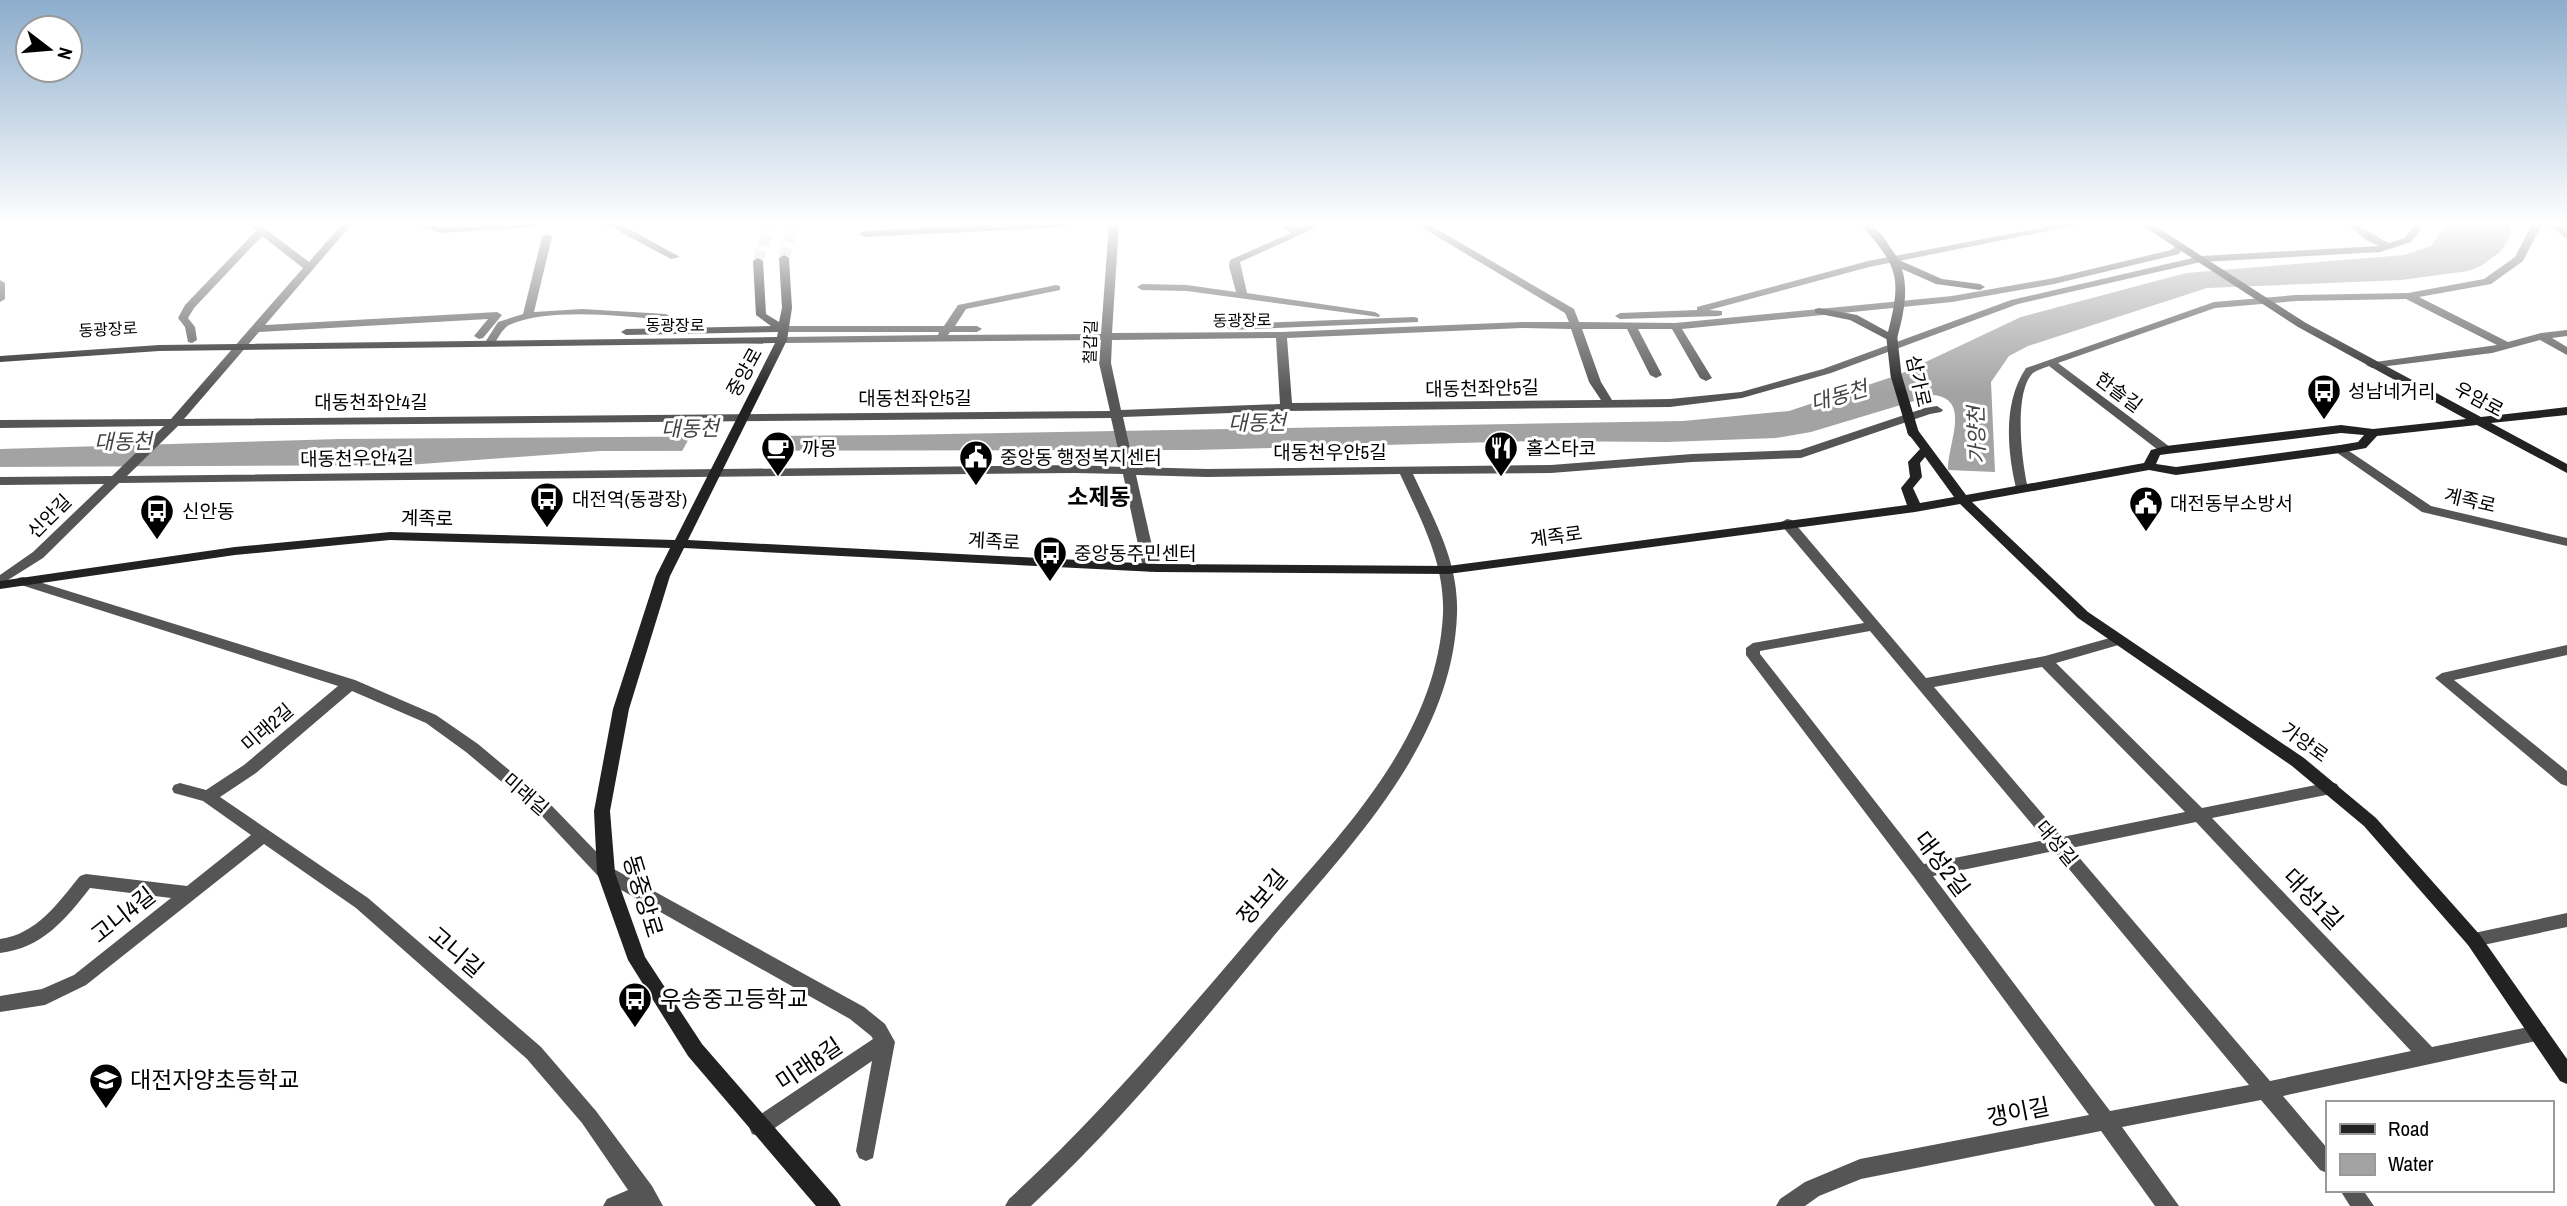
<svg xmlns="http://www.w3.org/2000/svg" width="2567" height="1206" viewBox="0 0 2567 1206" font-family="'Archivo Narrow','Noto Sans KR',sans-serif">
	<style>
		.water { fill: #a3a3a3 }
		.pier { fill: #fff }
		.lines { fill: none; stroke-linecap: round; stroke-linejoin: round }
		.secondary-tunnel { stroke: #d9d9d9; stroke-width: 11; stroke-dasharray: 11 5; stroke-linecap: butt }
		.street { fill: #555; fill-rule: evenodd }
		.secondary { fill: #222; fill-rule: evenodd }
		.secondary-bridge { stroke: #222; stroke-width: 11 }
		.labels { text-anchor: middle; stroke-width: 6; stroke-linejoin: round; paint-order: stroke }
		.far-street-label { font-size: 16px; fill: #000; stroke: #fff }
		.street-label { font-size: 19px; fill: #000; stroke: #fff }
		.poi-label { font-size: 19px; fill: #000; stroke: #fff; text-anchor: start }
		.water-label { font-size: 21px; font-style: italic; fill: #444; stroke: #fff }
		.quarter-label { font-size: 23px; font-weight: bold; fill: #000; stroke: #fff }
		.near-street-label { font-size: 23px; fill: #000; stroke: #fff }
		.near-poi-label { font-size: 23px; fill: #000; stroke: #fff; text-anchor: start }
	</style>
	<rect width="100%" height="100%" fill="#fff"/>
	<path class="water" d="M2447,224H2510V237L2500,252L2481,266L2468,271L2401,280L2207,288L2028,346L2009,356L1991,382L1995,472L1948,470C1947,444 1972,400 1934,395L1811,432L1776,438L1667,442L1534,441L1195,450L600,451L407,465L0,467V449L340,439L891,435L1683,421L1789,411L1898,375L2021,317L2186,273L2404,255L2431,246Z"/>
	<path class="pier" d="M779,432L768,455H680L692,433Z"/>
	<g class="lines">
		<path class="secondary-tunnel" d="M784,258L793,224
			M758,261L770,224"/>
		<path class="street" d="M248,224H259L309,262L342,224H352L265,325L497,312L502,315L483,338L479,339L474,336L488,319L259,332L184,419L1110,411L1099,363L1101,340L782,343L777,340L782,337L938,335L939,332H782L777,329L782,326H944L958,305L1056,285L1060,286V290L966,309L955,326H977L982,329L977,332H950L948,335L1101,334L1109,224H1119L1112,333L1281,332L1522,322H1569L1565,313L1416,224H1428L1574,309L1579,322L1675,323L1952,296L2054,278L2171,250L2179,243L2184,246L2179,254L2175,255L2054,284L1952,302L1682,329L1712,378L1706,381L1700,378L1672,329H1638L1662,375L1656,378L1650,375L1627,329H1582L1601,382L1612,400L1670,399L1741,392L1823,369L2011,300L2201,256L2379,246L2366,240L2347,224C2363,224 2375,237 2389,243L2405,238L2415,224H2425L2411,242L2380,252L2201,262L2018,304L1831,373L1742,398L1670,407L1286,411L1123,417L1134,467L1207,469L1551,465L1692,454L1800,450L1925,408L1937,406L1943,410L1941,412L1930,414L1801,458L1692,462L1551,473L1413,474C1434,520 1459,562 1457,614C1452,751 1339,856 1258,955C1186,1042 1114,1129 1031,1206H1005L1009,1199C1095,1120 1170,1032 1246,943C1326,848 1436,748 1443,614C1445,563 1421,520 1400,474L1207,477L1136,475L1157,568L1150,572L1143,568L1123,474L1075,473L119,483L43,558L0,585V575L33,552L104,484L0,485V477L112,476L164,426L0,428V420L171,419L303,268L262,236L194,308L188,318L195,327L197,340L192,343L188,342L185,327L178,318L185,305L256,231ZM1522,328L1571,329L1589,382L1601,400L1292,403L1287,338ZM1276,338L1280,404L1121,410L1111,363L1112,340ZM1111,418L1122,467L1075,465L127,476L178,426Z
			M410,224L442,227L539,224L534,227L442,233Z
			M600,224H620L680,257L671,259L613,228Z
			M1001,224H1071L1066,227L864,237L859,234L864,231Z
			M1277,224H1290L1299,229L1310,224H1324L1240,262L1247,293L1375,312L1380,315L1379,317L1187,291L1142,290L1137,287L1142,284L1187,285L1236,292L1229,266L1230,260L1291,233Z
			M2061,224H2083L1869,267L1709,310L1722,311V315L1718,316L1620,319L1615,316L1620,313L1697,310V307L1868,261Z
			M2532,224H2542L2523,261L2491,284L2419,297L2508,342L2541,333L2567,330V336L2552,338L2567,347V355L2540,340L2492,353L2372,368L2366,365L2368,363L2497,345L2406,299L2296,301L2215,308L2058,363L2170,447L2172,450L2170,453H2162L2049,366C2044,368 2037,370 2033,373C2013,392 2022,464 2028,488L2022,492L2016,488C2007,449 2003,402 2026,368L2214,302L2296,295L2408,293L2484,279L2515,257Z
			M2547,224H2558L2567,231V239Z
			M547,234L552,237L534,312L582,309L666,314L671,317L670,333H662L661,320C621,315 545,308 509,325C502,329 497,340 493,346H485L484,344L498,322L523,314L542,237Z
			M0,280L5,283V299L0,302Z
			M1414,317L1418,318V322L1231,330L1226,327L1231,324Z
			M2340,445L2431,506L2567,538V546L2422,512L2336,452L2334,449L2336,446Z
			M1787,519L1792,520L1926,678L2045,656L2117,636L2122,638L2124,641L2122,644L2056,663L2202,808L2331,782L2337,784L2339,788L2337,792L2331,794L2212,818L2432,1047L2538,1025L2545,1027L2547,1033L2545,1039L2283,1096L2327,1148V1173L2320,1170L2261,1100L2122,1127L2179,1206H2155L2101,1131L1861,1179L1819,1196L1805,1206H1776L1780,1199L1805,1182L1860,1159L2089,1115L1914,877L1746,655V648L1753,643L1864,623L1782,526L1780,523ZM1870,631L2045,840L1924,864L1760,654V651ZM2042,667L2185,812L2062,837L1934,687ZM2196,822L2411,1051L2270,1081L2071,848ZM2054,851L2249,1085L2110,1111L1933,876Z
			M23,577L355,680L436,715L478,744L552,806L612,868L864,1007L885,1024L895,1042L873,1158L866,1161L859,1158L856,1151L872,1061L766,1134L759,1136L752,1134L749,1127L752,1120L873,1039L871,1036L850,1019L600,878L540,814L466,752L426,723L352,691L256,773L220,797L368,898L541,1047L596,1111L652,1186L663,1206H603L607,1199L628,1190L582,1123L527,1059L356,908L264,844L86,985L45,1005L0,1012V996L42,989L74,975L171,898L90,888C65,920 42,948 0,953V939C37,934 58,903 80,876L86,874L187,886L251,835L203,801L174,793L172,789L174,785L180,783L206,790L244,765L338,686L18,584L16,581L18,578Z
			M2567,645V655L2454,680L2567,771V786L2561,784L2435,678L2442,673Z
			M2567,913V927L2474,947L2468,945L2465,940L2468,935L2474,933Z
			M2340,1190H2363L2374,1206H2350Z"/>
		<path class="secondary" d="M1860,224H1871L1882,235L1899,260L1942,279L1980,284L1985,287L1980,290L1936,284L1902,269C1909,292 1903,316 1897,339L1892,342L1850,320L1815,313V309L1819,308L1857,315L1888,332C1902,277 1898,266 1860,224Z
			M2140,224H2152L2306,323L2481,417L2567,407V415L2491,423L2567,464V473L2477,425L2377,436L2366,448L2340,453L2176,475L2149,470L1972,502L2088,612L2304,758L2376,818L2480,935L2567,1059V1084L2560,1081L2468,945L2364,826L2292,766L2078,618L1960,504L1915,512L1448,574L1156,572L684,548L670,576L629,709L610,811L615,873L645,957L702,1044L837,1199L841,1206H816L688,1056L628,960L597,873L594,811L613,709L656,576L670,548L390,540L235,555L0,589V581L235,547L390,532L675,540L775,343L159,351L0,362V356L159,345L777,337L778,332L626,335L621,332L626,329L771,326L756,315L753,261L758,258L763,261L766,314L779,322L782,308L779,258L784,255L789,258L792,308L787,340L688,540L1156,564L1448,566L1907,505L1901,488L1910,477L1908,462L1920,449L1907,432L1913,428L1917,429L1966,495L2144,463L2151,450L2166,446L2341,425L2373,429L2466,419L2298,327ZM2341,433L2364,435L2358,442L2340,445L2176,467L2156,464L2160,455L2167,454ZM1925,457L1954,497L1920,503L1913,488L1922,477L1920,463Z"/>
		<path class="secondary-bridge" d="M1892,339L1896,375L1913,432"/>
	</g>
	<linearGradient id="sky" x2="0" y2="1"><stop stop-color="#8cadcc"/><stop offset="0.57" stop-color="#fff"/><stop offset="1" stop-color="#fff" stop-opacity="0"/></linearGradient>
	<rect width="2567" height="393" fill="url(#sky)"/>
	<defs>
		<g id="bus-pin" transform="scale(1.75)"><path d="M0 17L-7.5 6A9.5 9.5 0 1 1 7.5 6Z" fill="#000" stroke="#fff"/><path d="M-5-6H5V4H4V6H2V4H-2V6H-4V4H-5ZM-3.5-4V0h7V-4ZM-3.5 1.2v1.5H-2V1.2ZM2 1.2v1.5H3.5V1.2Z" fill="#fff"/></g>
		<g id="cafe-pin" transform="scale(1.75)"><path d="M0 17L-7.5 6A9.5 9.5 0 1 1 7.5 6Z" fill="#000" stroke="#fff"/><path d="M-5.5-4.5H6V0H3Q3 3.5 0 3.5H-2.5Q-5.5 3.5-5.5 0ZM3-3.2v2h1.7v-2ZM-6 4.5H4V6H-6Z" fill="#fff"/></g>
		<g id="restaurant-pin" transform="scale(1.75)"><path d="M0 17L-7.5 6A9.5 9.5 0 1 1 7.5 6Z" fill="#000" stroke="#fff"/><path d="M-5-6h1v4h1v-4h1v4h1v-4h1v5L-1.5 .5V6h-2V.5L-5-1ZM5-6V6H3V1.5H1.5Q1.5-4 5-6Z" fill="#fff"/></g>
		<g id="civic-pin" transform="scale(1.75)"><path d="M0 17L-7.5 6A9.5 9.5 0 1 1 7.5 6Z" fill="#000" stroke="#fff"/><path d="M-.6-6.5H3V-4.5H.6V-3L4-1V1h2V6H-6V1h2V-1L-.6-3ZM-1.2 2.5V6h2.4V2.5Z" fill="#fff"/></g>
		<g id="school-pin" transform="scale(1.75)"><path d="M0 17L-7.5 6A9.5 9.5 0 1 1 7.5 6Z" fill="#000" stroke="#fff"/><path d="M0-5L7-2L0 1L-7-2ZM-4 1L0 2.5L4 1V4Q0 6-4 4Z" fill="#fff"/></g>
	</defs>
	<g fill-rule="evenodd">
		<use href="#bus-pin" x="2324" y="391"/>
		<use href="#cafe-pin" x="778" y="448"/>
		<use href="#restaurant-pin" x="1501" y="448"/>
		<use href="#civic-pin" x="976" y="457"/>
		<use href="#bus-pin" x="547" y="499"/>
		<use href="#civic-pin" x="2146" y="503"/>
		<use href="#bus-pin" x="157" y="511"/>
		<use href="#bus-pin" x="1050" y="553"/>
		<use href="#bus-pin" x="635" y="999"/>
		<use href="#school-pin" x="106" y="1080"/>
	</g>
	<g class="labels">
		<g class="far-street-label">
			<text transform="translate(1242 320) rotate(-1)" y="6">동광장로</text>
			<text x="675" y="331">동광장로</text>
			<text transform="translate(108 329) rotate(-3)" y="6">동광장로</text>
			<text transform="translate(1090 342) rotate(-88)" y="6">철갑길</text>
		</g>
		<g class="street-label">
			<text transform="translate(744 372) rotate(-61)" y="7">중앙로</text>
			<text transform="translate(1919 381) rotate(77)" y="7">삼가로</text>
			<text transform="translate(1482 388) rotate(-1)" y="7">대동천좌안5길</text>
			<text transform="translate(2119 392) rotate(37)" y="7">한솔길</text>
			<text x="915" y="405">대동천좌안5길</text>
			<text transform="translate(2479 399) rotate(28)" y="7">우암로</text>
			<text x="371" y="409">대동천좌안4길</text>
			<text x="1330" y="459">대동천우안5길</text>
			<text transform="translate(357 458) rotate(-1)" y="7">대동천우안4길</text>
			<text transform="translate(2470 500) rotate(13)" y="7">계족로</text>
			<text transform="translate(49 516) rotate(-45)" y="7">신안길</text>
			<text transform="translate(427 518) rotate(1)" y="7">계족로</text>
			<text transform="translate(1556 536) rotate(-8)" y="7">계족로</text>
			<text transform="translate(994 541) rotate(3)" y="7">계족로</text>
			<text transform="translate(267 727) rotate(-41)" y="7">미래2길</text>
			<text transform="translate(2305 742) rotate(36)" y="7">가양로</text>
			<text transform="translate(526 794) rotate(41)" y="7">미래길</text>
			<text transform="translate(2057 843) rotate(50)" y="7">대성길</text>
		</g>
		<g class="poi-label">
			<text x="2348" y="398">성남네거리</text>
			<text x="802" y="455">까몽</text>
			<text x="1526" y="455">홀스타코</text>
			<text x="1000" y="464">중앙동 행정복지센터</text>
			<text x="572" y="506">대전역(동광장)</text>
			<text x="2170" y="510">대전동부소방서</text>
			<text x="182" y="518">신안동</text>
			<text x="1074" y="560">중앙동주민센터</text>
		</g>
		<g class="water-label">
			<text transform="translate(1839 396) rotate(-16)" y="7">대동천</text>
			<text transform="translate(1257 423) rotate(-1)" y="7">대동천</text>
			<text transform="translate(690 429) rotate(-1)" y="7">대동천</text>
			<text transform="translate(1977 435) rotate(-92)" y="7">가양천</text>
			<text transform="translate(123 442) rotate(-1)" y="7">대동천</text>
		</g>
		<g class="quarter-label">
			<text x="1099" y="505">소제동</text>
		</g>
		<g class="near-street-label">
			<text transform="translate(1942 864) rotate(53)" y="8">대성2길</text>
			<text transform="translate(643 896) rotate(73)" y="8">동중앙로</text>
			<text transform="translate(1262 897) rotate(-50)" y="8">정보길</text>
			<text transform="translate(2313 899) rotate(46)" y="8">대성1길</text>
			<text transform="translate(123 915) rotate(-38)" y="8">고니4길</text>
			<text transform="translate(456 952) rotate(41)" y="8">고니길</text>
			<text transform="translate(809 1064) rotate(-34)" y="8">미래8길</text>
			<text transform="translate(2018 1112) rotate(-11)" y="8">갱이길</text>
		</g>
		<g class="near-poi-label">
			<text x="660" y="1007">우송중고등학교</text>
			<text x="130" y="1088">대전자양초등학교</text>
		</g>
	</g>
	<rect x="2326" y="1101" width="228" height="91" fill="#ffffff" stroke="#999999" stroke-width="2"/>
	<rect x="2340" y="1124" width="35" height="10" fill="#222222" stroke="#999999" stroke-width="2"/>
	<text x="2388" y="1136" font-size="21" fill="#000000">Road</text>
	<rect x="2340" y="1154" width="35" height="21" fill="#a3a3a3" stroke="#999999" stroke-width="2"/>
	<text x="2388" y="1171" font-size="21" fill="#000000">Water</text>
	<g transform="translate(49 49) rotate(106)"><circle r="33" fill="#ffffff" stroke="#999999" stroke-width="2"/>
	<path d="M0-5L12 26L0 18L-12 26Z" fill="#000000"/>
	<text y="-10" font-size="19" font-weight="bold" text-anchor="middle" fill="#000000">N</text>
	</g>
</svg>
